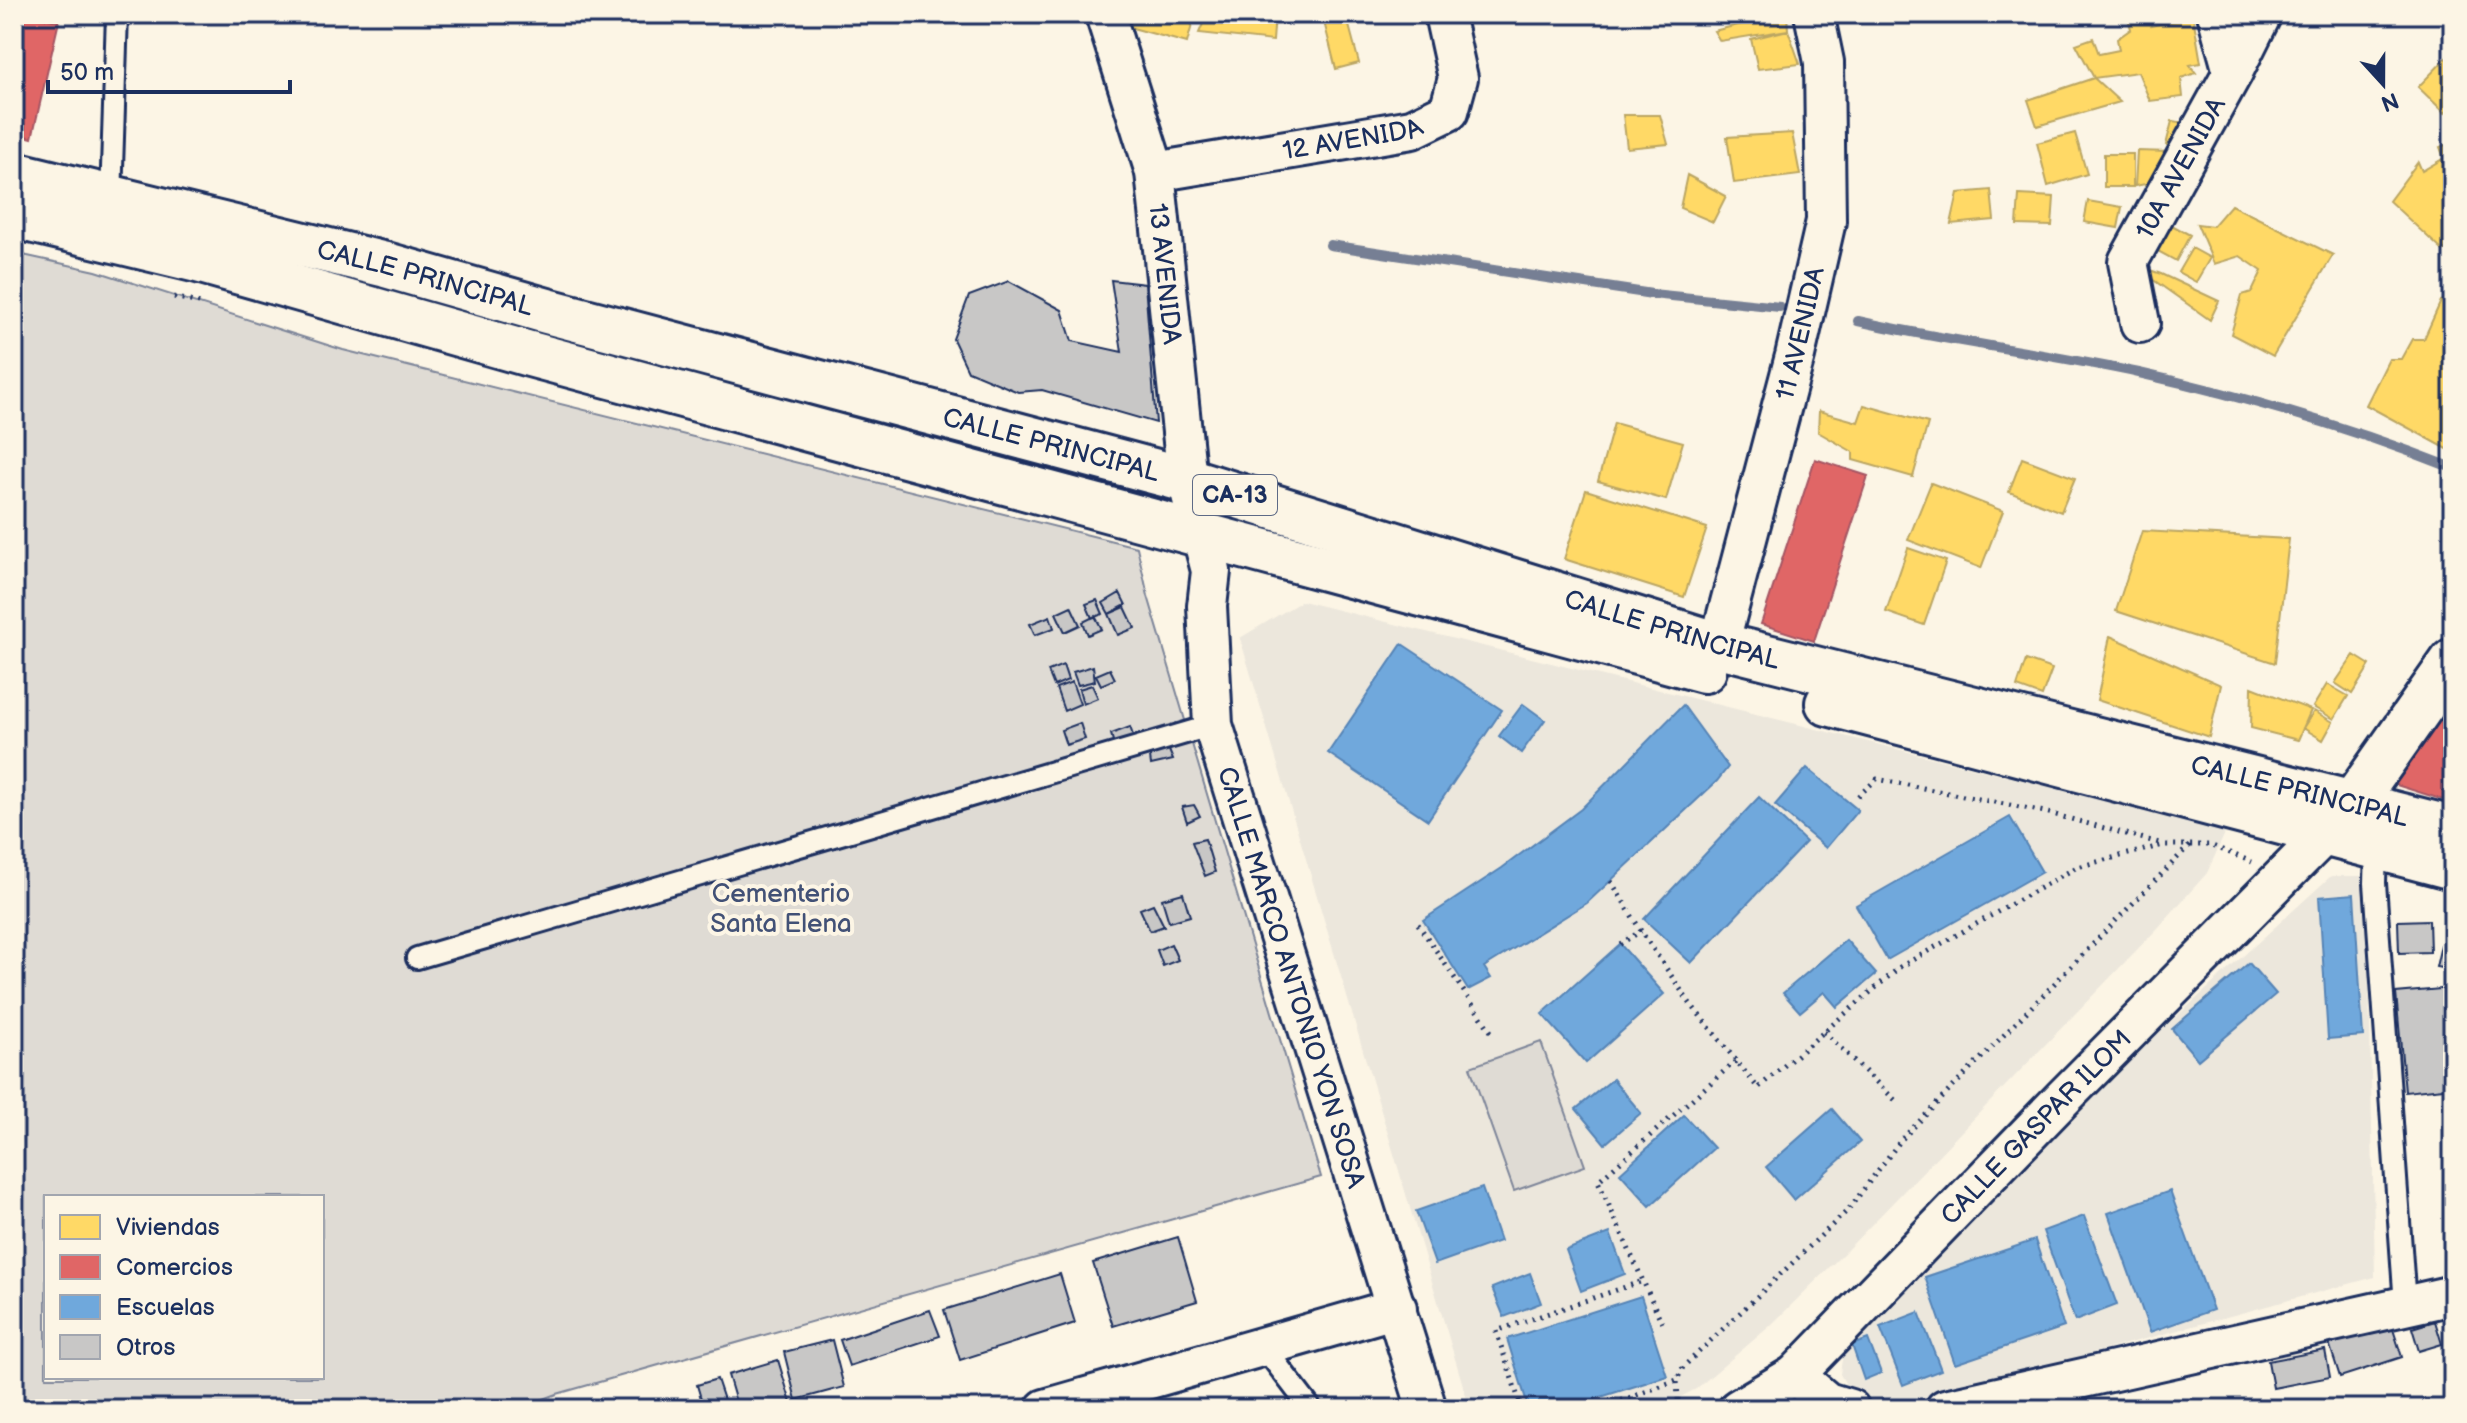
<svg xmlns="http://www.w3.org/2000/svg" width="2467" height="1423" viewBox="0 0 2467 1423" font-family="'Balsamiq Sans',sans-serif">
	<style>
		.built { fill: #ece7dc }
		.green { fill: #dfdbd4; stroke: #7d8599; stroke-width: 2; fill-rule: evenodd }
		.homes { fill: #ffd966; stroke: #bba664; stroke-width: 2 }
		.shops { fill: #e06666; stroke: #a55664; stroke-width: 2 }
		.schools { fill: #6fa8dc; stroke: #5684b6; stroke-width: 2 }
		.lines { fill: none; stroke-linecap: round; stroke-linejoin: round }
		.stream { stroke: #767f94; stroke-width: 10 }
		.building { fill: #c8c7c6; stroke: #1b2f5e; stroke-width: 2 }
		.service-casing { stroke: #1b2f5e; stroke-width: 26 }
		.minor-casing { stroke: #1b2f5e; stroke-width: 44 }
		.tertiary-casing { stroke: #1b2f5e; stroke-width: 50 }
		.primary-casing { stroke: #1b2f5e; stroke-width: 50 }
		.path { stroke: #1b2f5e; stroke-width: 5; stroke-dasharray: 2 6; stroke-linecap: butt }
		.service { stroke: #fcf5e5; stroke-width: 20 }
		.minor { stroke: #fcf5e5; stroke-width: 38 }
		.tertiary { stroke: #fcf5e5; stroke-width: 44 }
		.primary { stroke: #fcf5e5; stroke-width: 44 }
		.labels { text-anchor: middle; stroke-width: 8; stroke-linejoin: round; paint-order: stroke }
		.shield { fill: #fcf5e5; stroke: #5e6a86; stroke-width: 2 }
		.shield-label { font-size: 24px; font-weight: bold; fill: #1b2f5e }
		.street-label { font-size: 26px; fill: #1b2f5e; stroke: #fcf5e5 }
		.park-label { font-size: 26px; fill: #425176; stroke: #fcf5e5 }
	</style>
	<rect width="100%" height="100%" fill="#fcf5e5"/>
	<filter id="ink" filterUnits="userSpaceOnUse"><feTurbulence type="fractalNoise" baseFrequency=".0125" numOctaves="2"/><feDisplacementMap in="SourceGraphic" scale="16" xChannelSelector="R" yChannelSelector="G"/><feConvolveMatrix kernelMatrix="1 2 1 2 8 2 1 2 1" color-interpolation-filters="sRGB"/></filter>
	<g filter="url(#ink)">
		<path class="built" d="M1302,601L2226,831L2207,873L2157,929L1846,1251L1770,1326L1696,1389L1657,1409H1470L1240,638Z
			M2331,876H2367L2375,1277L1929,1397L1879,1400L1850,1392L1840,1374L1844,1345L2153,1038Z"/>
		<path class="green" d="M14,253L96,271L343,350L1137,547L1148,596L1321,1177L557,1394L517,1409H14ZM46,1197H322V1377H46Z
			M1541,1042L1585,1166L1514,1191L1470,1067Z"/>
		<path class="homes" d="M1109,14H1195L1187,43L1107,21Z
			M1207,14H1275L1273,41L1199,33Z
			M1322,14H1346L1359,63L1336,69Z
			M1782,14H1787L1788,30L1720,41L1714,31Z
			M2127,14H2149L2151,26L2193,16L2201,63L2190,65L2196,73L2181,78L2183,97L2150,101L2138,72L2094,78L2076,44L2093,38L2099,54L2119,50L2117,39L2131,29Z
			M1788,30L1800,64L1758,69L1751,39Z
			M2453,51V105L2445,113L2418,87Z
			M2094,78L2120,102L2037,126L2028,100Z
			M1623,115H1660L1668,144L1627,148Z
			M2172,121L2194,124L2183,148L2166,145Z
			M1792,133L1800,175L1734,183L1727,137Z
			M2075,133L2087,174L2048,186L2037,143Z
			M2451,143L2453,144V242L2443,251L2389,201L2418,162L2422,171L2444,158L2440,147Z
			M2137,151L2170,152L2161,181L2135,186Z
			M2104,154H2133V187H2104Z
			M1687,175L1726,196L1713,222L1680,208Z
			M1991,190L1994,220L1951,224L1958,193Z
			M2019,195L2054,197L2052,226L2017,225Z
			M2088,201L2122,207L2118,228L2084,222Z
			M2231,205L2333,255L2273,356L2231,334L2242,295L2252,292L2262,271L2240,256L2214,264L2197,224L2213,226Z
			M2159,218L2190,235L2176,261L2145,244Z
			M2192,248L2210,258L2196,282L2178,272Z
			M2128,262L2161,274L2219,301L2210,320Z
			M2453,299V452L2366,405L2389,359H2401L2412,339H2424L2441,301Z
			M1864,405L1928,423L1913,477L1853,460V452L1818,432L1819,411L1858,422Z
			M1614,423L1683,442L1666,500L1598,481Z
			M2022,458L2075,478L2061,512L2009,492Z
			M1931,483L2003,511L1981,568L1908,540Z
			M1586,490L1707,528L1684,597L1564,559Z
			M2142,531L2289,539L2275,663L2116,611Z
			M1908,548L1946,561L1924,625L1886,612Z
			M2110,636L2221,685L2209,737L2097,700Z
			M2354,655L2370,665L2352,694L2335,683Z
			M2026,660L2052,669L2042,696L2017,687Z
			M2327,684L2348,696L2334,719L2313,707Z
			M2252,687L2311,710L2298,740L2251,728Z
			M2314,711L2333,722L2323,740L2303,728Z"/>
		<path class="shops" d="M20,14L59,21L32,138L14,133V39Z
			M1815,459L1868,476L1814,641L1761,624Z
			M2453,701V803L2393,784Z"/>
		<path class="schools" d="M1402,644L1502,710L1428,820L1328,753Z
			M1523,704L1545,720L1521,753L1499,736Z
			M1683,705L1728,767L1717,781L1587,903L1484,967L1491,978L1468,990L1423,920L1502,868L1581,809Z
			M1807,768L1858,810L1826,848L1775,805Z
			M1759,797L1806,842L1691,963L1644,919Z
			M2010,817L2042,872L1887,960L1856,905Z
			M2354,894L2363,1036L2328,1039L2319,897Z
			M1846,940L1876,974L1837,1007L1824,992L1800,1012L1783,993Z
			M1620,944L1664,994L1586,1063L1542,1014Z
			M2249,963L2276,994L2198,1060L2172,1029Z
			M1613,1079L1641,1113L1605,1144L1576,1109Z
			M1832,1109L1860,1142L1794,1200L1766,1167Z
			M1684,1115L1714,1148L1650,1206L1620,1173Z
			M1482,1188L1500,1241L1435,1264L1416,1211Z
			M2170,1191L2213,1310L2150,1332L2108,1213Z
			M2084,1216L2117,1305L2075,1321L2043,1231Z
			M1610,1233L1625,1274L1581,1291L1566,1250Z
			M2035,1240L2064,1327L1955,1364L1925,1277Z
			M1530,1273L1541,1303L1504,1317L1492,1288Z
			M1641,1296L1667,1376L1563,1409H1529L1507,1339Z
			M1919,1312L1941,1370L1903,1385L1880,1327Z
			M1868,1339L1881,1373L1864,1380L1852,1345Z"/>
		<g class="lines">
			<path class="stream" d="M1330,245L1652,294L1780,307
				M1858,321C1951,342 2046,353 2139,373C2246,397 2352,428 2453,468"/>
		</g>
		<path class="building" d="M1111,280L1145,284L1156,423L1042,390L1018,392L968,371L953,339L969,296L1009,281L1062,310L1072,341L1122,352Z
			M1120,593L1126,605L1109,614L1103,603Z
			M1097,600L1103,614L1092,618L1086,604Z
			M1071,606L1080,625L1065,632L1056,613Z
			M1125,607L1135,628L1118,635L1109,614Z
			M1050,616L1054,628L1035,635L1030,624Z
			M1095,616L1102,629L1088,635L1083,622Z
			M1063,665L1068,680L1054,686L1048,671Z
			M1093,666L1095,681L1078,685L1073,672Z
			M1110,669L1115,679L1101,685L1096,675Z
			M1072,682L1080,704L1064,711L1056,688Z
			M1092,685L1098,698L1083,704L1079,689Z
			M1080,723L1085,739L1066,745L1061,730Z
			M1130,727L1135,741L1115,748L1111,734Z
			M1166,743L1173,760L1151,765L1149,749Z
			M1194,805L1200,816L1187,822L1182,807Z
			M1205,839L1215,872L1205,876L1192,842Z
			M1183,893L1190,916L1169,922L1162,899Z
			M2453,893V970L2436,967Z
			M1153,904L1164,926L1150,931L1140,909Z
			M2429,920L2430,952L2399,953L2398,921Z
			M1171,944L1178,960L1163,966L1157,950Z
			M2452,988L2453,1087L2405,1092L2396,993Z
			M1178,1237L1197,1301L1113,1326L1093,1263Z
			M1060,1274L1075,1323L960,1360L944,1310Z
			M930,1310L940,1336L849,1366L840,1340Z
			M2435,1321L2442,1344L2419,1351L2412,1328Z
			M2391,1323L2402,1357L2340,1377L2329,1343Z
			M832,1340L844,1387L796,1400L784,1352Z
			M2325,1350L2330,1377L2273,1388L2268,1361Z
			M778,1360L792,1406L782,1409H738L728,1375Z
			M717,1379L727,1409H704L697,1385Z"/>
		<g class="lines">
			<g class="service-casing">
				<path id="service" d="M111,199L117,14
					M2376,848L2375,883L2405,1305
					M417,958L1213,725
					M1263,1346L1311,1409"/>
			</g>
			<g class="minor-casing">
				<g id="minor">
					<path id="s1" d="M1105,14L1155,172L1187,480L1211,571L1207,606L1213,725L1427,1409"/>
					<path d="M2233,72L2262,14"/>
					<path id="s2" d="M1155,172L1412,129L1449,111L1458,78L1444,14"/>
					<path id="s3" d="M2140,323L2128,262L2233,72L2217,14"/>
					<path id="s4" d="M1719,645L1795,356L1826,221L1824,62L1814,14"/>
					<path d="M1795,1375L1827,1402L1850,1409"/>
					<path d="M1045,1409L1397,1308"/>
					<path id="s5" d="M1738,1409L1795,1375L2064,1097L2324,835"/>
					<path d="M1945,1409L2453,1295"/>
				</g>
			</g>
			<g class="tertiary-casing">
				<path id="tertiary" d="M2328,830L2353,803L2453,661"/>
			</g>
			<g class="primary-casing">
				<g id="primary">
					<path id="s6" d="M14,174L386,265L547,311L1187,480L1719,645L2453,829"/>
					<path d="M14,216L198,260L526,353L1704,670"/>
					<path d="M1828,703L2453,867"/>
				</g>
			</g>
			<path class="path" d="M174,297L203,304
				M1858,796L1877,779L2045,812L2163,844
				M1611,881L1641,931L1689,1002L1758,1088L1900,967L2077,867L2164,845H2210L2252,862
				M1418,924L1494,1036
				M1620,944L1641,931
				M1824,1032L1896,1101
				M1662,1323L1598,1181L1737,1060
				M1678,1400L1677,1380L1683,1367L1848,1210L1901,1140L2190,845
				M1522,1409L1496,1331L1643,1281
				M1599,1409L1677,1380"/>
			<use href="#service" class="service"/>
			<use href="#minor" class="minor"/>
			<use href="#tertiary" class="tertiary"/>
			<use href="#primary" class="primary"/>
		</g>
	</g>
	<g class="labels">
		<rect class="shield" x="1193" y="475" width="84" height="40" rx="6"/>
		<g class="shield-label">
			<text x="1235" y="503">CA-13</text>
		</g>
		<g class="street-label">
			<text dy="9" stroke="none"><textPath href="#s2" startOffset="200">12 AVENIDA</textPath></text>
			<text dy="9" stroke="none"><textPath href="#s3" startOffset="170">10A AVENIDA</textPath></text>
			<text dy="9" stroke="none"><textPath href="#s1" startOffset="268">13 AVENIDA</textPath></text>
			<text dy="9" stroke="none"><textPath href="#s6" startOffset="424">CALLE PRINCIPAL</textPath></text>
			<text dy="9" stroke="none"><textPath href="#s4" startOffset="322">11 AVENIDA</textPath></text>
			<text dy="9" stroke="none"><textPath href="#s6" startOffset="1072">CALLE PRINCIPAL</textPath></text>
			<text dy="9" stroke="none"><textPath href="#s6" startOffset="1720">CALLE PRINCIPAL</textPath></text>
			<text dy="9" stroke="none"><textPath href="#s6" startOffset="2368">CALLE PRINCIPAL</textPath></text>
			<text dy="9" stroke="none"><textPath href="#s1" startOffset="988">CALLE MARCO ANTONIO YON SOSA</textPath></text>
			<text dy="9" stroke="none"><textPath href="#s5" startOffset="412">CALLE GASPAR ILOM</textPath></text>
		</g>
		<g class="park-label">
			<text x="781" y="902">Cementerio<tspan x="781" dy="30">Santa Elena</tspan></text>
		</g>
	</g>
	<rect width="2467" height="1423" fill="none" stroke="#fcf5e5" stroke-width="48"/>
	<rect x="24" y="24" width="2419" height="1375" fill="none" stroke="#1b2f5e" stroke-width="3" filter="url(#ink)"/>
	<rect x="44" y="1195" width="280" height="184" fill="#fcf5e5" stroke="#a2a6af" stroke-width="2"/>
	<rect x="60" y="1215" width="40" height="24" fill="#ffd966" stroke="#a2a6af" stroke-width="2"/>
	<text x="116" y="1235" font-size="24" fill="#1b2f5e">Viviendas</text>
	<rect x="60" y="1255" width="40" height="24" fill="#e06666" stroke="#a2a6af" stroke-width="2"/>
	<text x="116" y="1275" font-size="24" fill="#1b2f5e">Comercios</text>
	<rect x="60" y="1295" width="40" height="24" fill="#6fa8dc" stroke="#a2a6af" stroke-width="2"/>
	<text x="116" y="1315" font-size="24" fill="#1b2f5e">Escuelas</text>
	<rect x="60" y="1335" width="40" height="24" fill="#c8c7c6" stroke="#a2a6af" stroke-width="2"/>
	<text x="116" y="1355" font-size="24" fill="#1b2f5e">Otros</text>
	<g transform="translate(2383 84) rotate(159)" stroke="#fcf5e5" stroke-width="6" paint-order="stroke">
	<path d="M0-6L14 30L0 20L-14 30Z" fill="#1b2f5e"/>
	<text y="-12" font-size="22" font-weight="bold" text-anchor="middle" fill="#1b2f5e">N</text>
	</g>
	<path d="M48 80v12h242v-12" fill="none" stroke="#1b2f5e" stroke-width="4"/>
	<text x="60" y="80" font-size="24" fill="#1b2f5e" stroke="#fcf5e5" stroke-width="6" paint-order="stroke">50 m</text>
</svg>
